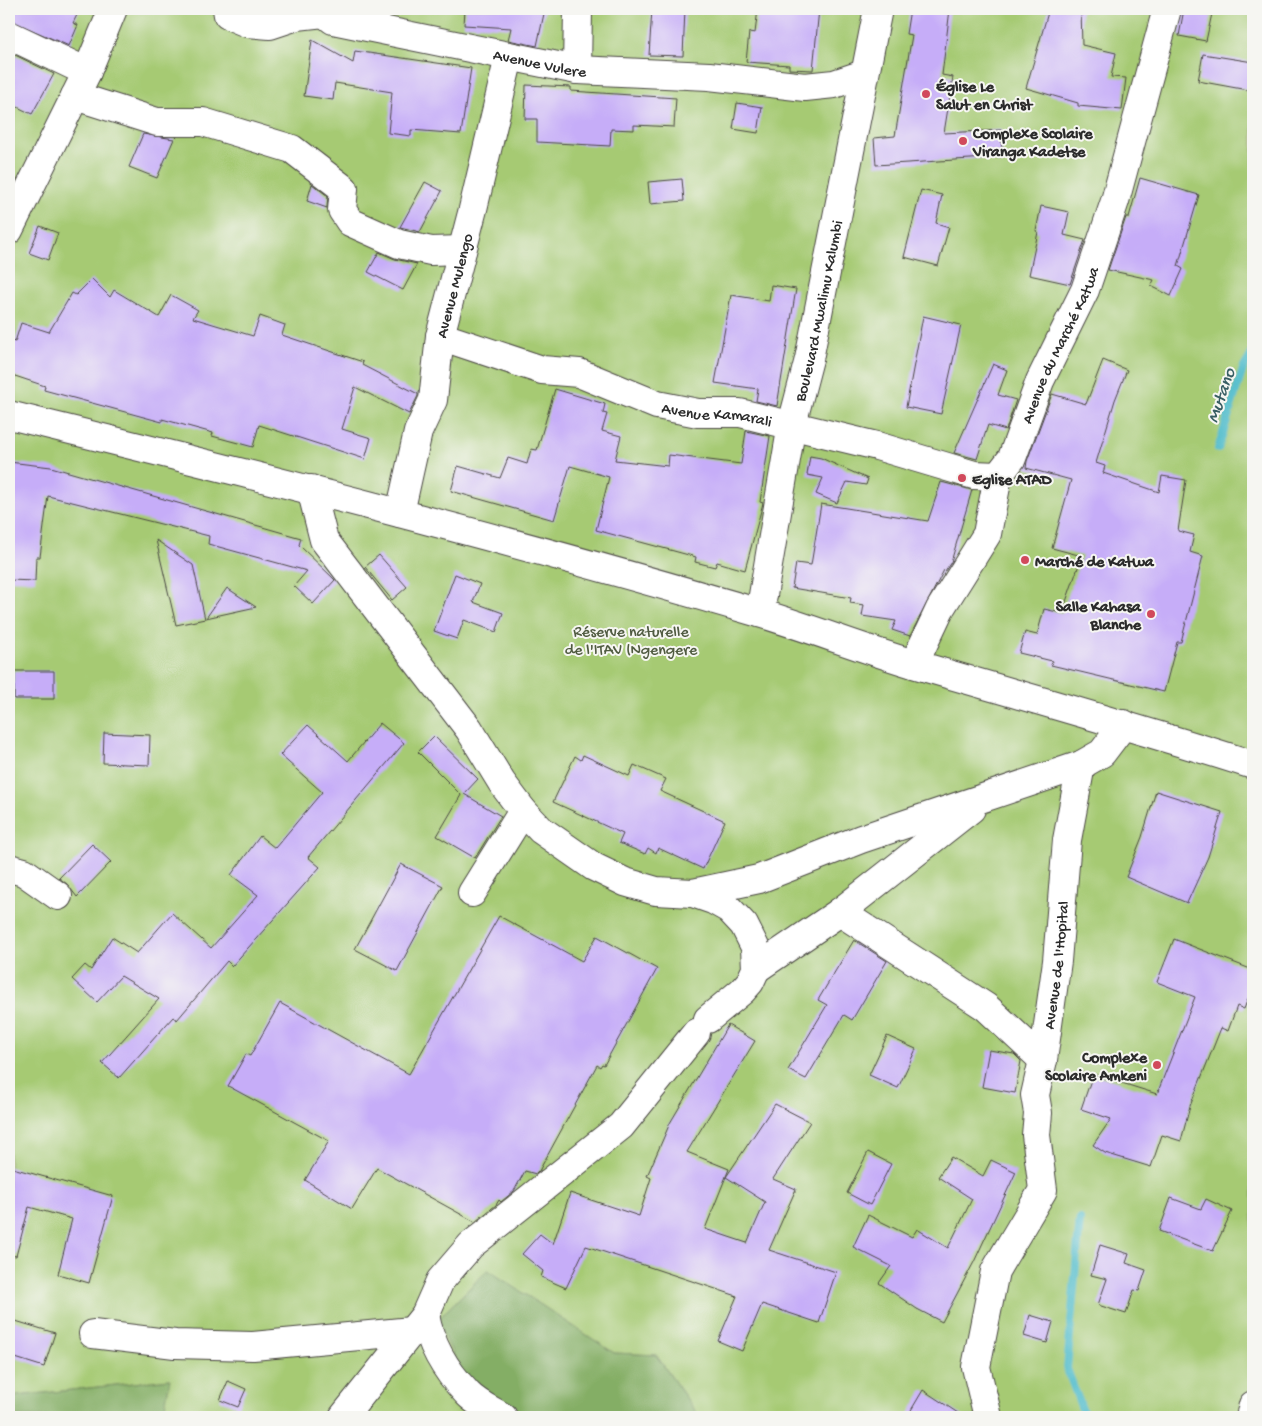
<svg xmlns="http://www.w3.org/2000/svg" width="1262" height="1426" viewBox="0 0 1262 1426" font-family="'Gochi Hand',sans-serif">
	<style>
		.green { fill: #a6ca73; stroke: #687a4f }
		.forest { fill: #84ae65; stroke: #586c48 }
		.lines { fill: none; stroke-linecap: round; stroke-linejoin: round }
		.stream { stroke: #50bccb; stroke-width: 8 }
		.building { fill: #c6adf8 }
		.minor-casing { stroke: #494642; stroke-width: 30 }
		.major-casing { stroke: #494642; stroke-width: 30 }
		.minor { stroke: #fff; stroke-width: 28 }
		.major { stroke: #fff; stroke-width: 28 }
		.poi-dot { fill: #d1495b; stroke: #f6f6f2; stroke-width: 2 }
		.labels { text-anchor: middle; stroke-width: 4; stroke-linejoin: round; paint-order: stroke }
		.street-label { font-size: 16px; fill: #2b2b2b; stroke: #f6f6f2 }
		.poi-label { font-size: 16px; font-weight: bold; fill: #2b2b2b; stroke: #f6f6f2; text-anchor: start }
		.park-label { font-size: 16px; fill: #505b41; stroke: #f6f6f2 }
		.water-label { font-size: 18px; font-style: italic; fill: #385e63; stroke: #f6f6f2 }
	</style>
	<rect width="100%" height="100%" fill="#f6f6f2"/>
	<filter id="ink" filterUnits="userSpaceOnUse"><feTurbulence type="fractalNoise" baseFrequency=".02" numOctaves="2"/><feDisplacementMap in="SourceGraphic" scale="10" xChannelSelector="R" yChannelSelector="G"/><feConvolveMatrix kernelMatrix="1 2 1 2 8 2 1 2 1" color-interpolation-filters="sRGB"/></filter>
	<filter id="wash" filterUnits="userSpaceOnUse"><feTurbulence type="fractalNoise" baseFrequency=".0096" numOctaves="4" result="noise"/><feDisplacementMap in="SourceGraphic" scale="20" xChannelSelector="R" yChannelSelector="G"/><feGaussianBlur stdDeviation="1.12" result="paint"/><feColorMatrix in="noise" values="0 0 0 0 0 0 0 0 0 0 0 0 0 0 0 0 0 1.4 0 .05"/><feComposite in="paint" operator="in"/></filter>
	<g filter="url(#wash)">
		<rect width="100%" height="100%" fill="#f2dec2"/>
		<path class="green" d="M9,9H1253V1417H703L698,1415L656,1355L614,1353L488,1270L437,1320L514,1417H163L169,1379L9,1397Z"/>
		<path class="forest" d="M488,1270L614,1353L656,1355L698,1415L703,1417H514L469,1389L437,1320Z
			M170,1379L163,1417H9V1397Z"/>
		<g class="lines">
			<path class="stream" d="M1218,449L1243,369L1253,352
				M1080,1219L1067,1369L1085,1417"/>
		</g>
		<g id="blocks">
			<path class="building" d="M9,9H80L73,23L78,25L69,46L9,20Z
				M465,9H545L537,46L508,40L511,28L464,25Z
				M652,9H685L683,56L649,55Z
				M758,9H819L813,70L789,69V65L746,62L749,32L755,33Z
				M910,9H950L942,75L953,77L944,133L1001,130L1002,157L876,165L874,138L895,136L912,35L906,34Z
				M1049,9H1081L1082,45L1116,53L1111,77L1126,78L1122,110L1078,106V103L1026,88Z
				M1184,9H1213L1206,41L1179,36Z
				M312,40L353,63L355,51L471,68L461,134L411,130V136L388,133L392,92L335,83L333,100L304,96Z
				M9,52L54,74L32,114L9,103Z
				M1203,54L1253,62V91L1198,81Z
				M526,85L571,87V91L676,98L674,127L634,125V130L611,129L610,146L537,142V119H525Z
				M737,103L762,107L758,133L733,129Z
				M143,134L174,139L157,178L129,167Z
				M1140,178L1199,195L1178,266L1183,269L1171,296L1151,286L1154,280L1108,270L1126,217H1129Z
				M682,179L684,201L650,204L648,182Z
				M425,182L442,191L420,232L400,227Z
				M312,184L328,196L327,208L307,201Z
				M921,190L942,195L936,223L949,227L938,266L904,257Z
				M1041,206L1069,212L1064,235L1085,240L1070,284L1029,275L1038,232L1036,231Z
				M40,226L58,233L48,260L29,253Z
				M379,252L395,259L417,264L403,290L368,272Z
				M92,279L110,297L114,290L159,317L171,295L198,310L193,318L253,336L260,316L285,325L282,335L363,362L362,365L418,394V396L409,414L355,387L342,429L371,438L365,459L259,425L253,447L212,436L213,433L162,419V422L44,390L45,386L9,374V340L15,342L21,323L49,332L72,293L76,295Z
				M771,285L796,289L777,406L756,401L758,389L715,383L731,295L769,301Z
				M923,316L961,325L941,414L906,407Z
				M1103,360L1127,370L1115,400L1096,463L1105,466L1103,473L1159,492L1162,476L1186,480L1178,531L1194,535L1190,552L1203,556L1181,642H1177L1164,692L1051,665L1052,661L1019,653L1025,632L1037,635L1044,609L1062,613L1082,556L1052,548L1071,480L1026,468L1027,461L1052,394L1086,404Z
				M993,364L1007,370L998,395L1016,400L1006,430L988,425L977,459L954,453Z
				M555,389L605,404L603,413L607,414L602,431L621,436L615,460L668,466L669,455L741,464L746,431L770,436L760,502L763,503L745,570L717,562L715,567L695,562L696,557L596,530L609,477L570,466L554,520L451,491L458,466L500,478L508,458L527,464L531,449L537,450Z
				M810,456L821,458L868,479L866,485L847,482L837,503L816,494L823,478L807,475Z
				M9,462L51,467L301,538L299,545L335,580L313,604L294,586L307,571L208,544L209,536L48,496L40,557H36L35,581L9,580Z
				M941,482L972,490L951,562L945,571L944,570L910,636L892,630L896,621L862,616L864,605L850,603L851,598L792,588L796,563L811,565L821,504L928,521Z
				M156,540L193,565L205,619L176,625Z
				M379,555L407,587L392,600L365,567Z
				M455,574L480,584L473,602L503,613L496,632L464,620L457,639L434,631Z
				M227,588L256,607L206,618Z
				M14,671H54V699H14Z
				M380,723L404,743L308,857L320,867L232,966L227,961L177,1020L173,1017L119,1078L102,1063L159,999L121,976L97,1002L72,979L85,965L91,970L112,937L137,953L172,913L211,948L258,895L231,875L260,836L275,848L322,792L280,755L308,725L348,761Z
				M104,733L150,735L149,765L103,763Z
				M434,736L478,779L464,794L501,816L475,858L437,836L461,795L418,752Z
				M583,755L629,776L634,765L666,779L660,791L725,821L703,869L658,848L656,853L648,848L645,854L619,843L623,834L553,802L575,756L581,760Z
				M1156,791L1222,812L1208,857L1187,903L1126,877L1142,837Z
				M92,844L111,862L77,897L67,884L59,878Z
				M401,864L443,886L397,971L355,949Z
				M499,916L582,961L597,936L657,969L604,1065L602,1064L600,1067L597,1065L539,1171L536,1174L525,1171L514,1191L501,1202L499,1200L496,1205L475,1222L377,1168L352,1209L305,1180L329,1141L228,1086L246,1054L250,1056L280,1003L409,1074Z
				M1174,939L1253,970V986L1244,1009L1237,1006L1228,1031L1221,1028L1190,1106L1181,1141L1162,1135L1151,1167L1105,1153L1093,1145L1111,1119L1081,1109L1093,1074L1157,1094L1195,997L1157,982Z
				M854,940L887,961L852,1020L844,1015L806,1079L788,1070L827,1005L818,1000Z
				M728,1025L755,1041L687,1152L729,1169L705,1229L747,1243L765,1202L726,1177L775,1104L810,1122L773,1179L796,1189L769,1250L836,1272L819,1323L762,1304L742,1351L718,1341L737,1296L586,1246L566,1288L541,1277L543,1271L522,1254L540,1234L553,1244L570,1193L639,1216L651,1178L647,1176L670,1123Z
				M887,1036L916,1049L898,1088L869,1075Z
				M989,1050L1014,1054L1021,1061L1015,1093L982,1087Z
				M868,1152L891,1164L870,1205L847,1193Z
				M951,1157L983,1176L991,1160L1016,1172L974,1262L942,1322L917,1309L879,1283L891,1266L853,1247L868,1215L912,1237L917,1229L948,1248L972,1199L938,1177Z
				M9,1167L113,1196L89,1283L58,1274L72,1219L29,1207L16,1256L9,1255Z
				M1171,1198L1201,1209L1206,1199L1232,1211L1213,1251L1159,1231Z
				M1100,1245L1129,1254L1126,1263L1146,1270L1139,1291L1134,1290L1126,1314L1098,1305L1107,1279L1091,1275Z
				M1030,1315L1053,1322L1047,1343L1024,1336Z
				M9,1319L55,1333L44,1367L9,1356Z
				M228,1381L246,1389L238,1407L220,1400Z
				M923,1390L964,1417H907Z"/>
		</g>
	</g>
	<g filter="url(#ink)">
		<use href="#blocks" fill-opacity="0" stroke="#494642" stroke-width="1"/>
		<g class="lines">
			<g class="minor-casing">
				<g id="minor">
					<path id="s1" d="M227,9L228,15L247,23L270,25L297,16L324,13L333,20L577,70L709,76L805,87L834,84L864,74"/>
					<path d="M9,35L87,72"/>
					<path d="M577,70L578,9"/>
					<path d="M75,96L157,122H203L292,149L344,189L342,210L350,222L399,244L431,251L462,250"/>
					<path d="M9,230L87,72L113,9"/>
					<path id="s2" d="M440,336L542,370L579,373L657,405L698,413H740L877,446L974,475L998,476"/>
					<path d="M311,489L324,540L469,729L502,783L523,811L541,830L594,867L625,882L656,891L693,893L713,900L729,909L744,925L755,947L756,969L750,982L742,991L708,1019"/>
					<path id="s3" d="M400,513L418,432L433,400L440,336L473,209L509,57"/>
					<path id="s4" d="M760,613L792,424L809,359L878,9"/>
					<path id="s5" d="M914,664L940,609L987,534L998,476L1012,458L1040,381L1085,290L1115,201L1167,9"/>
					<path d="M9,868L24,872L58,896"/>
					<path d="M472,893L523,811"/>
					<path d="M693,893L759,879L861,839L1081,765L1102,753L1124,724"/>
					<path d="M840,912L986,1007L1043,1060"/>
					<path d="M756,969L840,912L971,809"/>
					<path d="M425,1315C430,1344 446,1371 467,1393C476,1403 491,1410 503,1417"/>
					<path d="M93,1334L175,1344L253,1346L412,1331"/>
					<path d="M343,1417L425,1315L440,1281L471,1245L621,1126L696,1033"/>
					<path id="s6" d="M988,1417L976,1367L995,1271L1043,1190L1036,1135L1038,1113L1035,1095L1043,1060L1057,961L1067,840L1081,765"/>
					<path d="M1250,1417L1253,1405"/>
				</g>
			</g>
			<g class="major-casing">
				<path id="major" d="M9,415C259,476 509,539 756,612C810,628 863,649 917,665C1029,698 1142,729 1253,765"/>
			</g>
			<use href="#minor" class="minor"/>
			<use href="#major" class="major"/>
		</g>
	</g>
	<g class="poi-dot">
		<circle cx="926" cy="94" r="5"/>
		<circle cx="963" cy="141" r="5"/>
		<circle cx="962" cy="478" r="5"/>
		<circle cx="1025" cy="560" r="5"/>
		<circle cx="1151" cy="614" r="5"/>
		<circle cx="1157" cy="1065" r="5"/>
	</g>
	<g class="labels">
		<g class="street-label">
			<text dy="6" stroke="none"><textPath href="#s1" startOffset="328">Avenue Vulere</textPath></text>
			<text dy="6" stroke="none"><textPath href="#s3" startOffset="235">Avenue Mulengo</textPath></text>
			<text dy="6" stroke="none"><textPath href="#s4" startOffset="308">Boulevard Mwalimu Kalumbi</textPath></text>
			<text dy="6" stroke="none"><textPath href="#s5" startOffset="354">Avenue du Marché Katwa</textPath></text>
			<text dy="6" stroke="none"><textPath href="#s2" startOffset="290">Avenue Kamarali</textPath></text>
			<text dy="6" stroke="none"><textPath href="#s6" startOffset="471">Avenue de l'Hopital</textPath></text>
		</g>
		<g class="poi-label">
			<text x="936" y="91">Église Le<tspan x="936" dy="18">Salut en Christ</tspan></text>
			<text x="973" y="138">Complexe Scolaire<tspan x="973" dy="18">Viranga Kadetse</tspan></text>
			<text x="972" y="484">Eglise ATAD</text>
			<text x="1035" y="566">Marché de Katwa</text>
			<text x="1141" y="611" text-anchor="end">Salle Kahasa<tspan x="1141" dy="18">Blanche</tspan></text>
			<text x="1147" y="1062" text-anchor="end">Complexe<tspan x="1147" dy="18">Scolaire Amkeni</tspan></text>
		</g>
		<g class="park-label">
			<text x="631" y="636">Réserve naturelle<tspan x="631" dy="18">de l'ITAV (Ngengere</tspan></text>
		</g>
		<g class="water-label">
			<text transform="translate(1220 395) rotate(-71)" y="6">Mutano</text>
		</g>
	</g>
	<rect width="1262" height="1426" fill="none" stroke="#f6f6f2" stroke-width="30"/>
</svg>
